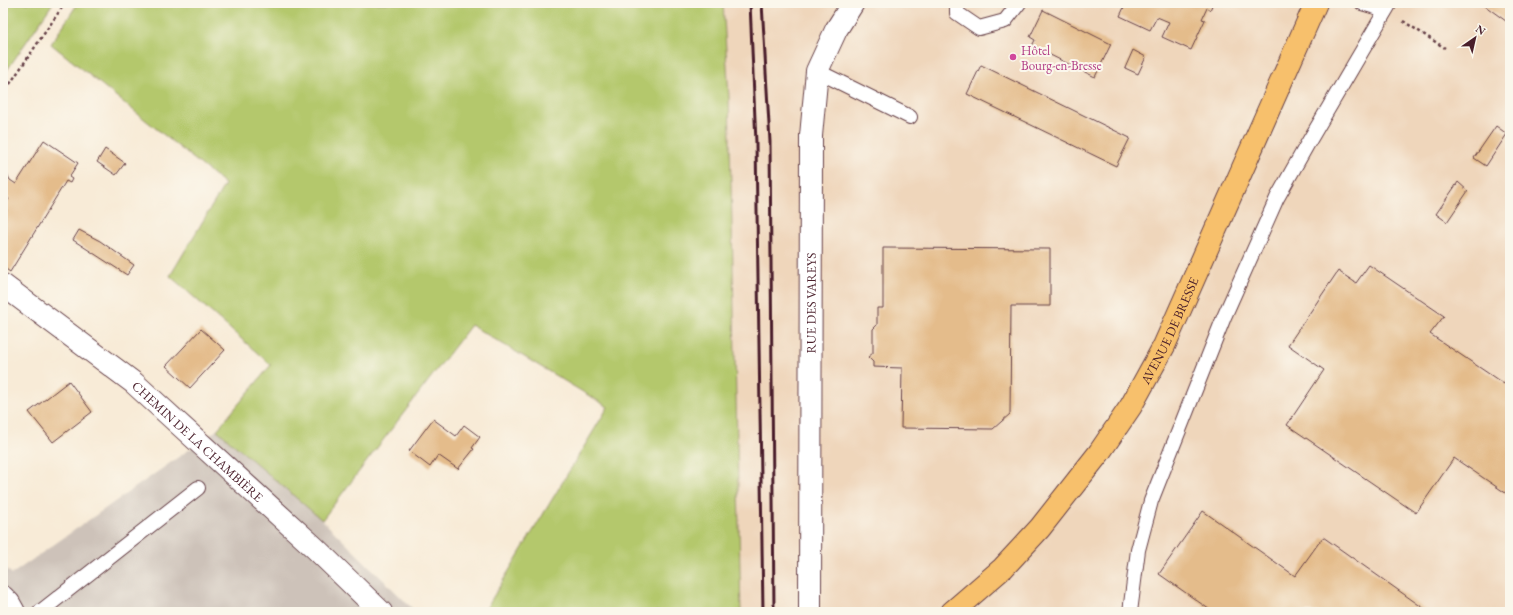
<svg xmlns="http://www.w3.org/2000/svg" width="1513" height="615" viewBox="0 0 1513 615" font-family="'EB Garamond',serif">
	<style>
		.built { fill: #efd6bb }
		.industrial { fill: #cdc2b9 }
		.green { fill: #b4c86c; stroke: #7f744c }
		.building { fill: #e4bc8b }
		.lines { fill: none; stroke-linecap: round; stroke-linejoin: round }
		.service-casing { stroke: #643e45; stroke-width: 16 }
		.minor-casing { stroke: #643e45; stroke-width: 24 }
		.primary-casing { stroke: #643e45; stroke-width: 24 }
		.path { stroke: #643e45; stroke-width: 2.5; stroke-dasharray: 3 3; stroke-linecap: butt }
		.service { stroke: #fff; stroke-width: 14 }
		.minor { stroke: #fff; stroke-width: 22 }
		.primary { stroke: #f7c06c; stroke-width: 22 }
		.rail { stroke: #4a1f2b; stroke-width: 3 }
		.hotel-dot { fill: #d1479c; stroke: #fbf7ec; stroke-width: 1.5 }
		.labels { text-anchor: middle; stroke-width: 4; stroke-linejoin: round; paint-order: stroke }
		.hotel-label { font-size: 13px; fill: #b23c85; stroke: #fbf7ec; text-anchor: start }
		.street-label { font-size: 13px; fill: #4a1f2b; stroke: #fbf7ec }
	</style>
	<rect width="100%" height="100%" fill="#fbf7ec"/>
	<filter id="ink" filterUnits="userSpaceOnUse"><feTurbulence type="fractalNoise" baseFrequency=".025" numOctaves="2"/><feDisplacementMap in="SourceGraphic" scale="8" xChannelSelector="R" yChannelSelector="G"/><feConvolveMatrix kernelMatrix="1 2 1 2 8 2 1 2 1" color-interpolation-filters="sRGB"/></filter>
	<filter id="wash" filterUnits="userSpaceOnUse"><feTurbulence type="fractalNoise" baseFrequency=".012" numOctaves="4" result="noise"/><feDisplacementMap in="SourceGraphic" scale="16" xChannelSelector="R" yChannelSelector="G"/><feGaussianBlur stdDeviation="0.9" result="paint"/><feColorMatrix in="noise" values="0 0 0 0 0 0 0 0 0 0 0 0 0 0 0 0 0 1.4 0 .05"/><feComposite in="paint" operator="in"/></filter>
	<g filter="url(#wash)">
		<rect width="100%" height="100%" fill="#f8ebd7"/>
		<path class="built" d="M723,3H1510V612H741L729,97Z"/>
		<path class="industrial" d="M217,430L322,520L416,612H3V566L12,574Z"/>
		<path class="green" d="M3,3H53L3,76Z
			M78,3H723L729,97L741,612H484L608,407L471,325L322,520L217,430L271,365L170,276L225,184L51,44Z"/>
		<g id="blocks">
			<path class="building" d="M1126,3H1213L1210,10L1207,8L1202,19L1205,20L1191,50L1162,37L1169,22L1157,17L1150,30L1120,16Z
				M1481,3H1510V24Z
				M1043,10L1111,44L1095,77L1032,46L1035,40L1030,37Z
				M1133,50L1146,57L1138,74L1125,68Z
				M981,65L1130,138L1116,166L967,94Z
				M1496,126L1507,134L1486,166L1474,158Z
				M44,140L78,163L69,177L72,179L70,183L66,181L10,272L3,267V216L7,210L3,207L9,199L3,194V168L7,171L6,172L10,180L16,184Z
				M105,149L125,163L116,175L97,162Z
				M1458,182L1468,191L1447,222L1436,214Z
				M79,230L100,241L134,265L127,275L73,240Z
				M883,248L1050,249V306H1011L1010,414L993,429L901,428L902,368L873,367V362L868,357L873,353V329L877,325V308H883Z
				M1369,265L1444,316L1430,334L1504,384L1510,375V496L1454,458L1416,513L1287,425L1324,370L1288,345L1338,271L1356,283Z
				M201,329L225,350L190,388L166,366Z
				M69,381L92,412L53,442L29,412Z
				M433,419L456,436L464,425L480,437L472,448L474,449L458,469L438,455L430,467L409,451Z
				M1203,511L1295,576L1323,537L1429,612H1213L1159,574Z"/>
		</g>
	</g>
	<g filter="url(#ink)">
		<use href="#blocks" fill-opacity="0" stroke="#643e45" stroke-width="1"/>
		<g class="lines">
			<g class="service-casing">
				<path id="service" d="M957,3V13L979,28L1005,21L1019,3
					M1362,3L1386,10L1390,3
					M817,71L910,117
					M40,612L198,488
					M1130,612L1138,550L1151,501L1224,317L1277,198L1308,143L1386,10"/>
			</g>
			<g class="minor-casing">
				<g id="minor">
					<path id="s1" d="M3,285L134,383L315,548L381,612"/>
					<path d="M3,597L9,603L14,612"/>
					<path id="s2" d="M810,612L811,136L817,71L836,30L853,3"/>
				</g>
			</g>
			<g class="primary-casing">
				<g id="primary">
					<path id="s3" d="M952,612L1003,568L1040,528L1099,453L1131,406L1164,346L1316,3"/>
				</g>
			</g>
			<path class="path" d="M1403,21L1445,48
				M3,94L65,3"/>
			<use href="#service" class="service"/>
			<use href="#minor" class="minor"/>
			<use href="#primary" class="primary"/>
			<path class="rail" d="M750,3L756,143L763,612
				M762,3L770,142L774,612"/>
		</g>
	</g>
	<circle class="hotel-dot" cx="1013" cy="57" r="4"/>
	<g class="labels">
		<g class="hotel-label">
			<text x="1021" y="55">Hôtel<tspan x="1021" dy="15">Bourg-en-Bresse</tspan></text>
		</g>
		<g class="street-label">
			<text dy="5" stroke="none"><textPath href="#s2" startOffset="309">RUE DES VAREYS</textPath></text>
			<text dy="5" stroke="none"><textPath href="#s3" startOffset="359">AVENUE DE BRESSE</textPath></text>
			<text dy="5" stroke="none"><textPath href="#s1" startOffset="250">CHEMIN DE LA CHAMBIÈRE</textPath></text>
		</g>
	</g>
	<rect width="1513" height="615" fill="none" stroke="#fbf7ec" stroke-width="16"/>
	<g transform="translate(1475 38) rotate(34)" stroke="#fbf7ec" stroke-width="3" paint-order="stroke">
	<path d="M0-3L7 15L0 10L-7 15Z" fill="#4a1f2b"/>
	<text y="-6" font-size="11" font-weight="bold" text-anchor="middle" fill="#4a1f2b">N</text>
	</g>
</svg>
